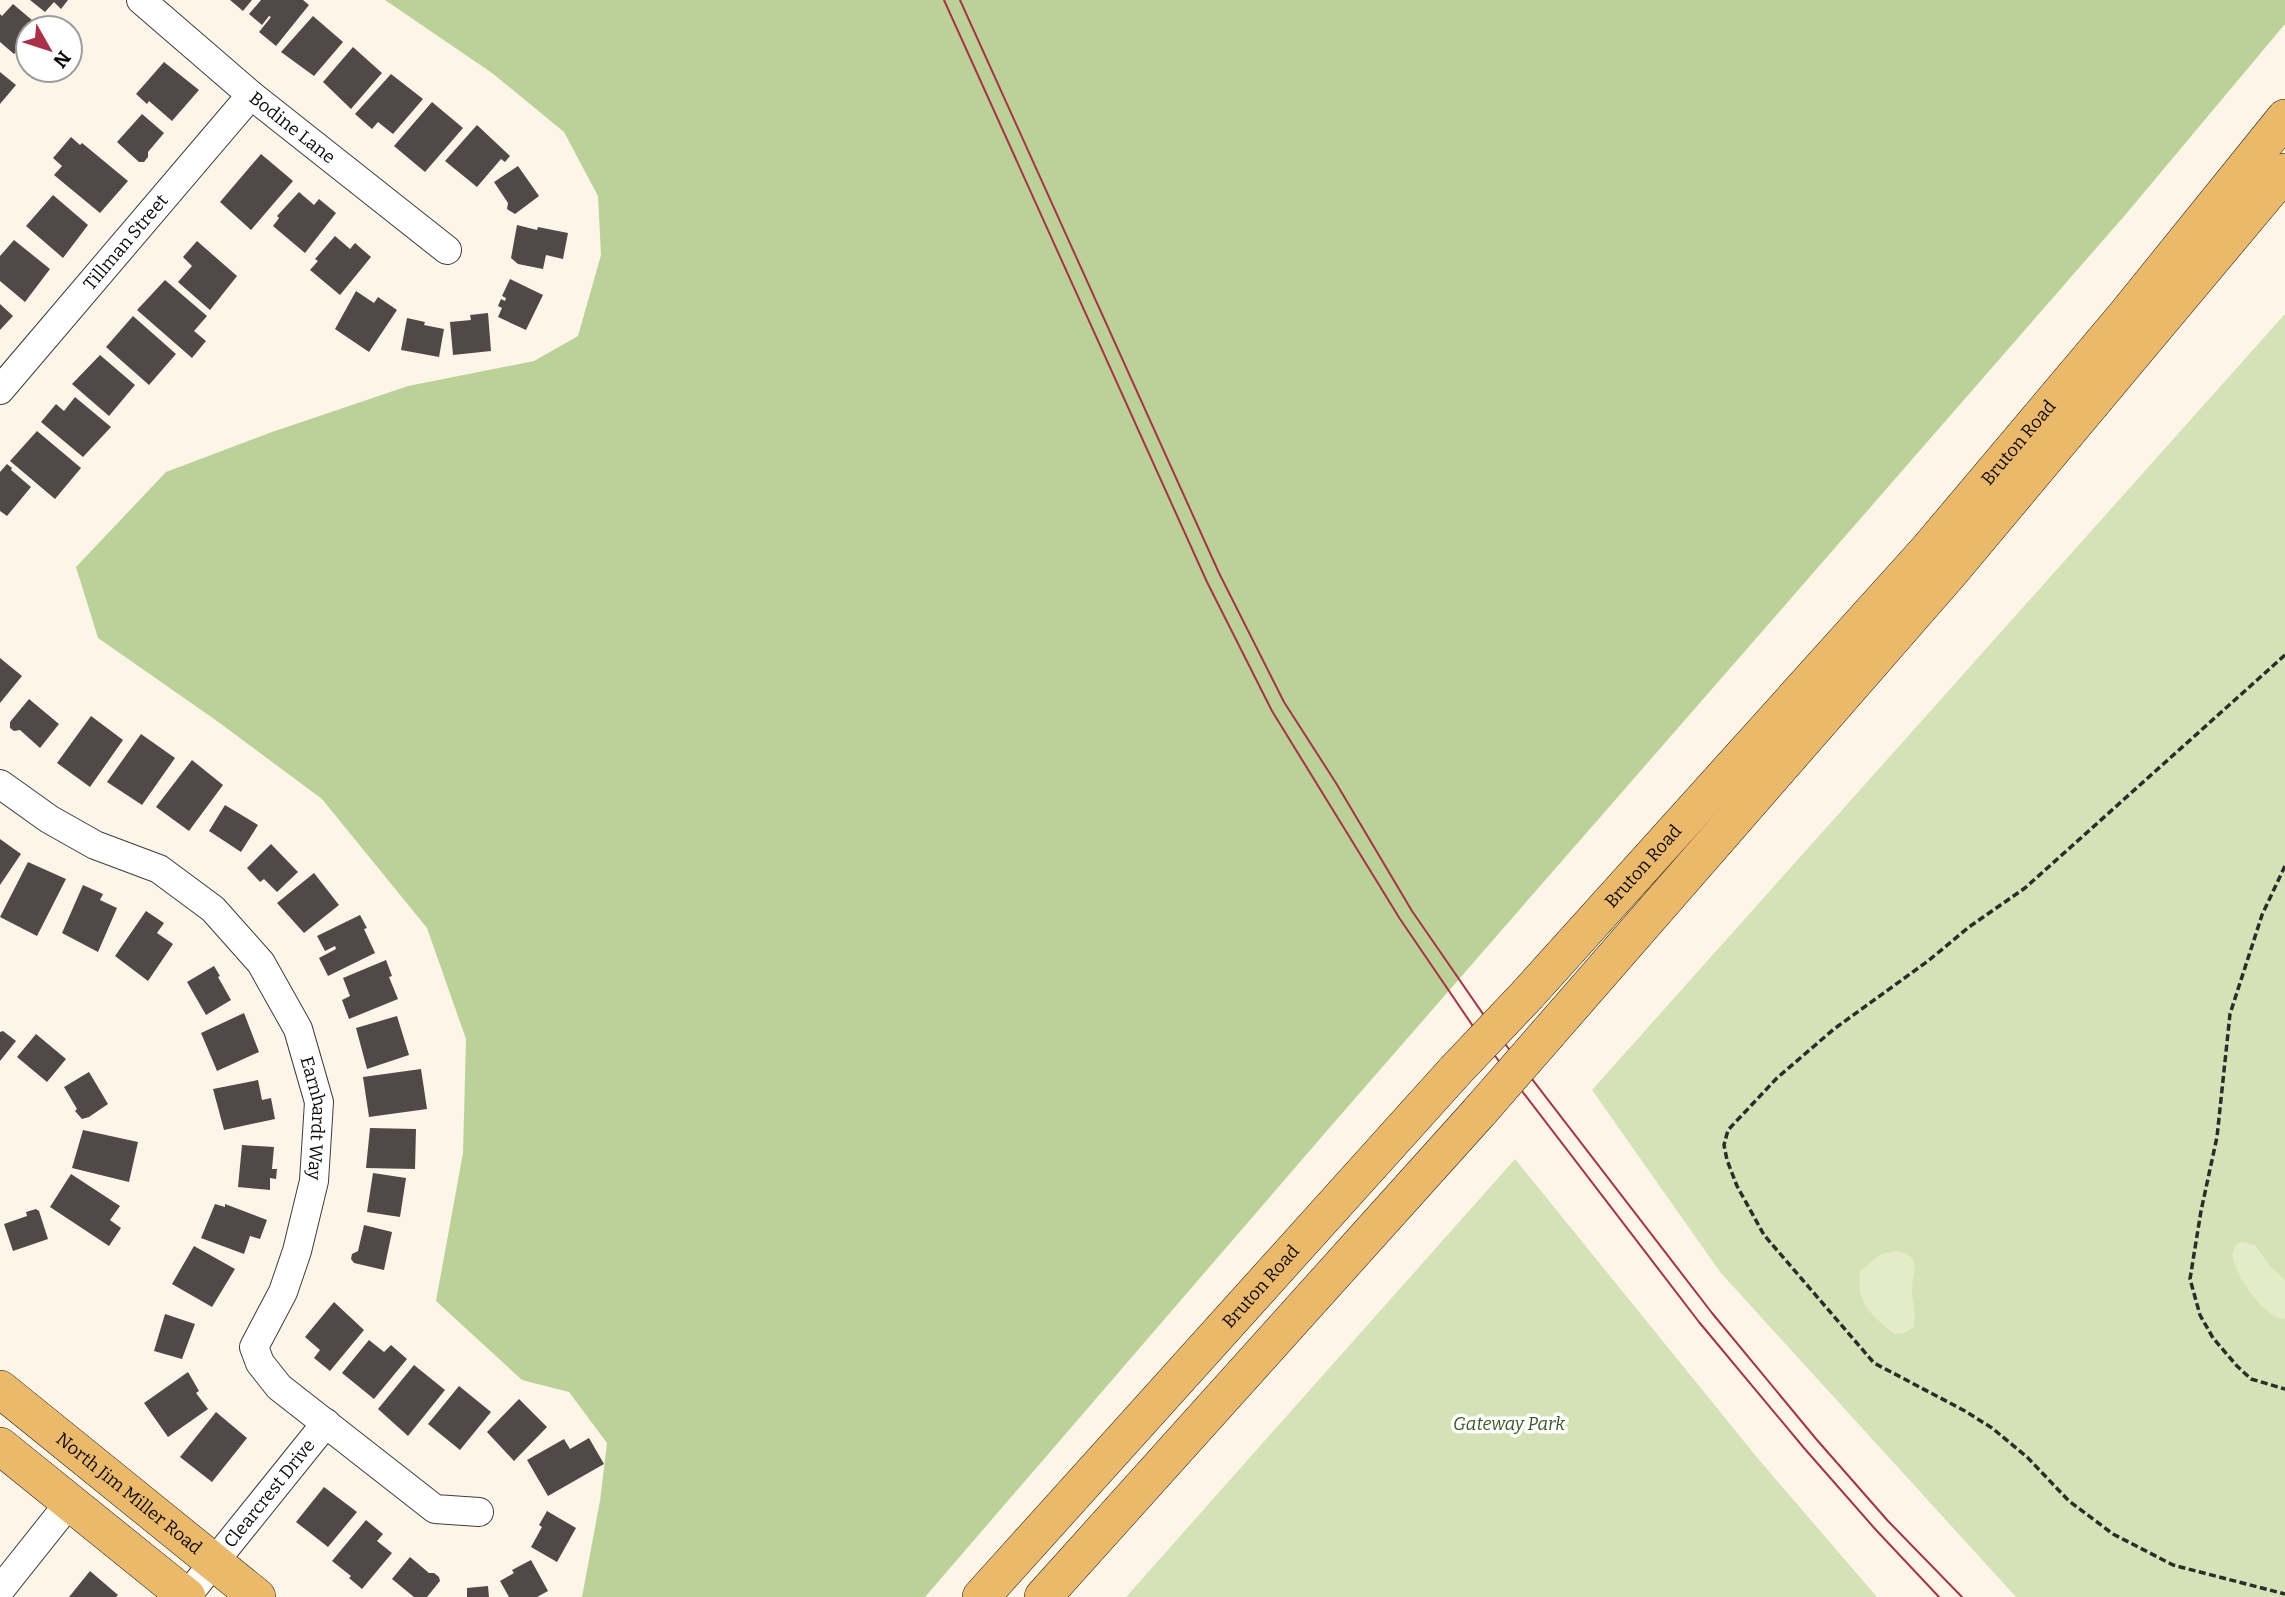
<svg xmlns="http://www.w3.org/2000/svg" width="2285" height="1597" viewBox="0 0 2285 1597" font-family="Bitter,serif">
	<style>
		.green { fill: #d4e3b6 }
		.forest { fill: #bad297 }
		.pitch { fill: #e4ebc7 }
		.building { fill: #514947 }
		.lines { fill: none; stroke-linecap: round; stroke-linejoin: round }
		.minor-casing { stroke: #3d3d3d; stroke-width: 30 }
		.major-casing { stroke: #1b1b1b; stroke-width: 38 }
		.path { stroke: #2c2c2c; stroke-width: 3.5; stroke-dasharray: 7 3.5; stroke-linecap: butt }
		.minor { stroke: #fff; stroke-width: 28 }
		.major { stroke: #ebb96a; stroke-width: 37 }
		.tram { stroke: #ab3048; stroke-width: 2 }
		.major-bridge-casing { stroke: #1b1b1b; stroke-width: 38; stroke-linecap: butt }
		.major-bridge { stroke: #ebb96a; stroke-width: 37 }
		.labels { text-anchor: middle; stroke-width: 7; stroke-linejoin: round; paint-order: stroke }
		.street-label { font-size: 18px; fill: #0a0a0a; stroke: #fff }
		.park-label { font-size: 18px; font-style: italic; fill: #355a21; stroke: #fff }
	</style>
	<rect width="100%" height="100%" fill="#fdf6e8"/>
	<path class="green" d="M2285,314V1597H2016L1720,1272L1592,1090Z
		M1515,1159L1760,1461L1877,1597H1126Z"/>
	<path class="forest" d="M385,0H2285V24L2126,214L1331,1126L925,1597H582L600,1501L607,1443L569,1392L522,1380L436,1301L463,1153L466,1039L427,928L322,799L217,721L98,638L76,567L166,472L272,432L408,386L534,361L578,336L601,255L598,196L564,132L492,73Z"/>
	<path class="pitch" d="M2241,1242L2255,1245L2269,1265L2285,1280V1319C2262,1318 2234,1273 2232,1253L2237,1244Z
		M1896,1251C1925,1256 1911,1273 1912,1292C1913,1305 1916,1312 1914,1327L1905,1333L1894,1334C1871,1314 1856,1304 1860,1271L1881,1254Z"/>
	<path class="building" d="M30,0H68L61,9L54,2L45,12Z
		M230,0H252L243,11Z
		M261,0H303L309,5L276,46L259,32L271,17L269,16L262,25L249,14Z
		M13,4L39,26L37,28H28V38L14,54L0,42V14L2,16Z
		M313,16L343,42L314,76L281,52Z
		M353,47L382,73L351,109L323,82Z
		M164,62L199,90L172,121L149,101L147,104L136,94Z
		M0,72L16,85L0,104Z
		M391,74L423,99L393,134L378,122L372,129L355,114Z
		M432,102L463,128L425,172L394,146Z
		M142,114L164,133L148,152V157L144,162H139L117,142Z
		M477,125L510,156L505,162L501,159L477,187L445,161Z
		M71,137L80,145L82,143L128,181L100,213L54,175L62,166L53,158Z
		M261,154L293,181L251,230L220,202Z
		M518,166L539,196L515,214L507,209L508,203L494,182Z
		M299,192L314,205L319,199L336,213L305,253L273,226L279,218L277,216Z
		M53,195L88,225L63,258L26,226Z
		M517,225L537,230L538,227L568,233L563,259L546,255L543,269L518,264L511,258Z
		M335,236L350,249L355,243L371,257L340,295L310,270L318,261L315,259Z
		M14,240L50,269L25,302L0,281V256Z
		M197,241L237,276L210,310L178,282L192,266L183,257Z
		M510,279L543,295L526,330L498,317L502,308L498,306L501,299L505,301L506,298L502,296Z
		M165,280L207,316L194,331L206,341L192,358L137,310Z
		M356,291L374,303L378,297L397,310L369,352L335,329Z
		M0,304L13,316L0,330Z
		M488,313L491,351L453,355L450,322L471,320L470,315Z
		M133,316L176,354L149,385L106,347Z
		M407,318L425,322L424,325L444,329L439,357L401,350Z
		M100,355L135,385L109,416L72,384Z
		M75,397L111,427L83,457L41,422L56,404L64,411Z
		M37,431L81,468L55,499L10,461Z
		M7,464L12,468L11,470L31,487L7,516L0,511V472Z
		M0,658L22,676L0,703Z
		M29,699L59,724L40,748L20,730L14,731L10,728V722Z
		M91,716L123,740L90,787L57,763Z
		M141,734L175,758L142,805L107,782Z
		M192,760L223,785L189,831L156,807Z
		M225,805L258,825L241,852L209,831Z
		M0,839L21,854L0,885Z
		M271,844L298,872L277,892L264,879L260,882L247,868Z
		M28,862L66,879L37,936L0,917Z
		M314,873L339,905L304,933L277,903Z
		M83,885L103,894L100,900L117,908L98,952L62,933Z
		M146,911L164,923L157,933L173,944L148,981L115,956Z
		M360,915L367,928L364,929L375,953L328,976L319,958L336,949L335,946L325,951L317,936Z
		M386,960L392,976L389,977L398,999L349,1019L342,1000L350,996L343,978Z
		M214,966L220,976L218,977L231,1000L206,1015L187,982Z
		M244,1013L259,1052L217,1071L201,1033Z
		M397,1016L409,1055L367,1069L356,1028Z
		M3,1031L16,1041L0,1061V1032Z
		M36,1034L66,1059L47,1082L17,1057Z
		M421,1069L427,1109L369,1117L363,1077Z
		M89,1072L108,1104L89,1117L82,1119L75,1111L77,1109L64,1087Z
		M258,1080L262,1100L271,1098L275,1119L224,1130L213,1089Z
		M370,1128L416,1129L415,1169L366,1168Z
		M83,1130L138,1142L129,1182L72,1168Z
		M242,1145L274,1147L272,1169H277L276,1179L270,1178V1190L238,1187Z
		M373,1173L406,1178L400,1217L367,1212Z
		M71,1174L120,1206L110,1220L121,1228L109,1246L50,1207Z
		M215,1204L225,1207V1204L267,1220L260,1239L250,1236L244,1254L201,1238Z
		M36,1209L39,1211L48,1239L13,1251L4,1224L27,1216L26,1212Z
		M364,1225L392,1232L384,1270L354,1263L351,1259L352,1254L358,1251Z
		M194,1246L235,1269L212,1307L172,1284Z
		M334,1302L364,1330L330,1371L314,1358L320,1350L305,1337Z
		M165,1314L195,1324L182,1359L154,1351Z
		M369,1340L384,1352L391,1345L407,1359L374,1399L342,1373Z
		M414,1365L445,1390L408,1436L378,1409Z
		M188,1372L199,1391L196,1393L208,1409L168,1437L144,1403Z
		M459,1386L491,1412L460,1450L428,1424Z
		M519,1399L547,1427L514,1461L487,1432Z
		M216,1412L247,1438L212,1482L180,1457Z
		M589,1438L604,1464L548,1496L527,1460L564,1439L570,1449Z
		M324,1487L357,1512L328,1547L296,1522Z
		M547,1511L576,1528L557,1562L531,1547L542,1527L539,1525Z
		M366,1520L383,1534L377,1541L392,1553L362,1589L349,1578L351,1576L332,1561Z
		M410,1557L429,1573H434L439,1577L440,1581L427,1597H414L392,1579Z
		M531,1560L548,1591L537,1597H509L500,1581L514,1573L512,1570Z
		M90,1571L118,1595L116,1597H69Z
		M488,1586L489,1597H467V1588Z"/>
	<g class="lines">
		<g class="minor-casing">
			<g id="minor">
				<path id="s1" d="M141,0L251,95L447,250"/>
				<path id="s2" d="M0,390L251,95"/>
				<path id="s3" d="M0,784L49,819L95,845L159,869L213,909L261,963L298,1029L319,1102L314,1181L297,1251L283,1292L254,1347L260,1363L279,1387L435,1509L479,1512"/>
				<path d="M0,1590L70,1502"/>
				<path id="s4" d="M186,1597L326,1423"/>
			</g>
		</g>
		<g class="major-casing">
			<g id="major">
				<path id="s5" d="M1528,994L1928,550L2126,315L2285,118"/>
				<path d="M1549,1032L1951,571L2285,172"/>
				<path id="s6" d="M0,1389L257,1597"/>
				<path d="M0,1446L187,1597"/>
				<path id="s7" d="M981,1597L1455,1071"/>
				<path d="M1043,1597L1481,1110"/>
			</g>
		</g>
		<path class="path" d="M2285,655L2025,888L1969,927L1928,961L1834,1029L1777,1078L1728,1130L1724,1145L1727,1160L1737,1186L1764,1235L1874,1363L1965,1411L1992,1428L2027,1457L2069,1501L2113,1534L2173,1565L2285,1594
			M2285,866L2262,915L2230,1014L2217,1137L2201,1211L2190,1279L2200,1315L2213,1338L2237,1366L2251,1379L2285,1389"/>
		<use href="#minor" class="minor"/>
		<use href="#major" class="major"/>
		<path class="tram" d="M944,0L1207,582L1272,711L1400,919L1479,1035L1699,1322L1804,1448L1876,1530L1939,1597
			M960,0L1219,573L1284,702L1336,783L1412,911L1492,1027L1712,1313L1817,1440L1888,1521L1962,1597"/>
		<g class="major-bridge-casing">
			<path id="major-bridge" d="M1455,1071L1528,994
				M1481,1110L1549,1032"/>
		</g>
		<use href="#major-bridge" class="major-bridge"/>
	</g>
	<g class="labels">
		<g class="street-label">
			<text dy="6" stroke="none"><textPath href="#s1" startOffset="198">Bodine Lane</textPath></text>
			<text dy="6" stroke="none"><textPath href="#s2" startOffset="194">Tillman Street</textPath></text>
			<text dy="6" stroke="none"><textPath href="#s5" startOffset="738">Bruton Road</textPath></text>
			<text dy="6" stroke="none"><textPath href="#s5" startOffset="172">Bruton Road</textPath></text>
			<text dy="6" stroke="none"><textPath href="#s3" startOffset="488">Earnhardt Way</textPath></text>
			<text dy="6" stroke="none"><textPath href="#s7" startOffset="418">Bruton Road</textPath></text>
			<text dy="6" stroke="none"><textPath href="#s6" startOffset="166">North Jim Miller Road</textPath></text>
			<text dy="6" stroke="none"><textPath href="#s4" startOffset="133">Clearcrest Drive</textPath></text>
		</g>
		<g class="park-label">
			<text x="1509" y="1430">Gateway Park</text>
		</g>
	</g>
	<g transform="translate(49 49) rotate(129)"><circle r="33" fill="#ffffff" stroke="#9d9d9d" stroke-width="2"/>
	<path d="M0-5L12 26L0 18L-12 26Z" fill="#ab3048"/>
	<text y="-10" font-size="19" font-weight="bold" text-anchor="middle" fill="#0a0a0a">N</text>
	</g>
</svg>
